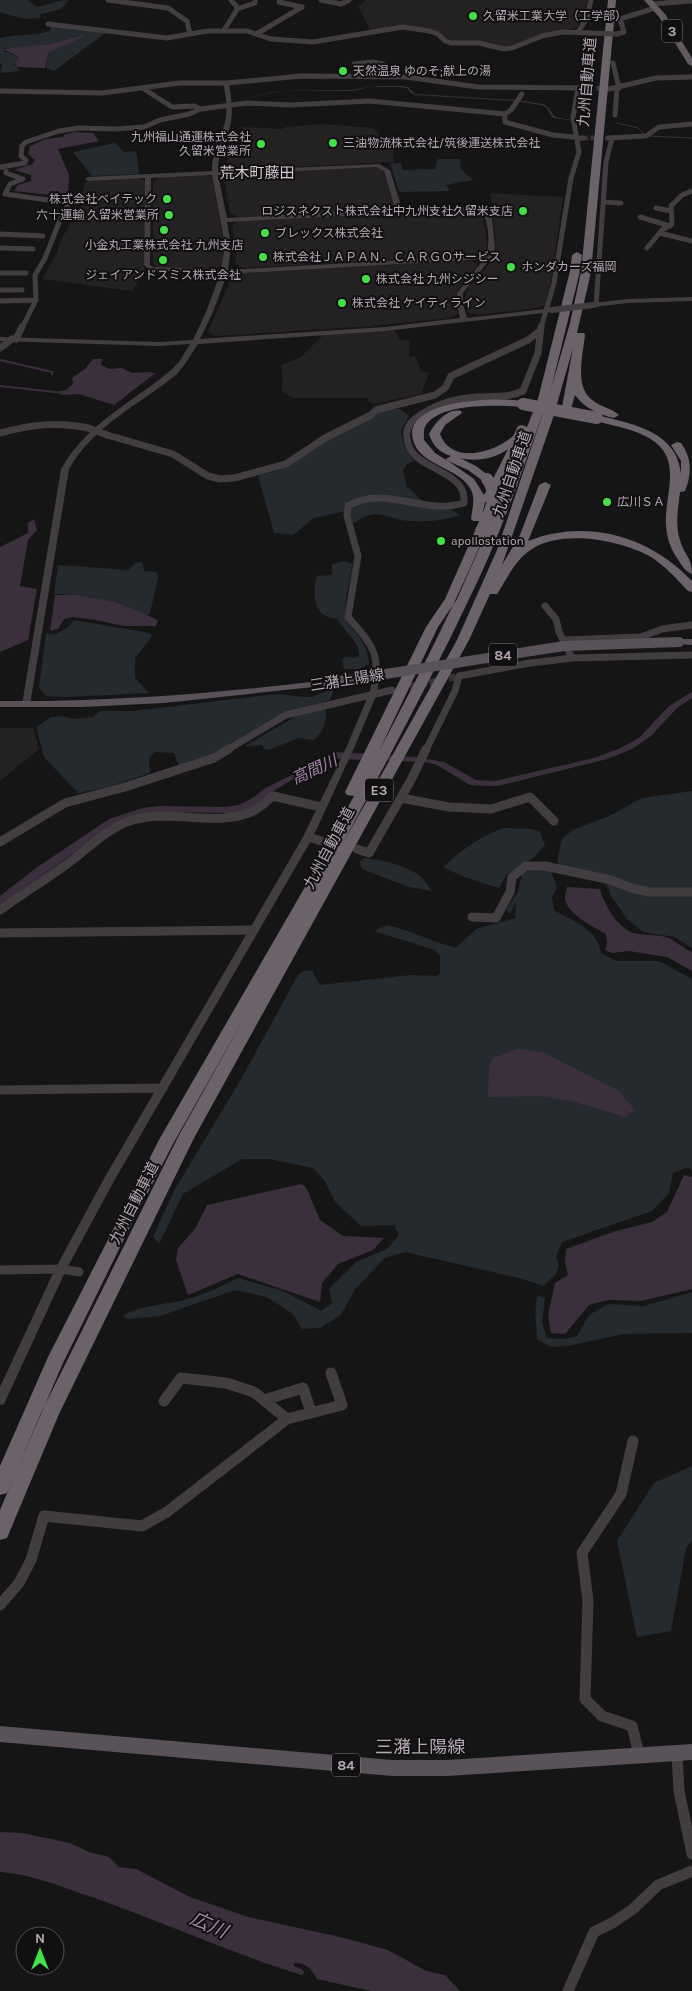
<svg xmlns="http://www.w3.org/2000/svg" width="692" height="1991" viewBox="0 0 692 1991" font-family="Karla,'Noto Sans JP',sans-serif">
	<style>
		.built { fill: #232122 }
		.green { fill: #252a2e }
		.water { fill: #3b2f3e }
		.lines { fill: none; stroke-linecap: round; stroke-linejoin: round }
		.stream-far1 { stroke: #3b2f3e; stroke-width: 1 }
		.stream { stroke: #3b2f3e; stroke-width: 2 }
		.minor-tunnel-far2 { stroke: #363236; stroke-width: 5; stroke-dasharray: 5 2.5; stroke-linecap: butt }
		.minor-tunnel-far1 { stroke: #363236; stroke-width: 7; stroke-dasharray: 7 3; stroke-linecap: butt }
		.minor-tunnel { stroke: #363236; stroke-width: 9; stroke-dasharray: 9 4.5; stroke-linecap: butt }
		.minor-far3 { stroke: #423d41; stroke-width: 5 }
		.minor-far2 { stroke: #423d41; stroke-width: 7 }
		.minor-far1 { stroke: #423d41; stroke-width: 9 }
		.minor { stroke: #423d41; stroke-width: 11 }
		.tertiary { fill: #423d41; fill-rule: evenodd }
		.primary { fill: #595258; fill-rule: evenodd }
		.trunk { fill: #625a61; fill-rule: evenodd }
		.motorway { fill: #6b626a; fill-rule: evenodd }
		.minor-bridge-far1 { stroke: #423d41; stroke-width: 5 }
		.minor-bridge { stroke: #423d41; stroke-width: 7 }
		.tertiary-bridge { stroke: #423d41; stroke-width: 6 }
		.primary-bridge { stroke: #595258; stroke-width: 10 }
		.motorway-bridge { stroke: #6b626a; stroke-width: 12 }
		.poi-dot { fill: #43e04a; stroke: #111011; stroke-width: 2 }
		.labels { text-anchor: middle; stroke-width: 4; stroke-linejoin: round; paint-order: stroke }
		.far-poi-label { font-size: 12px; fill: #b5a8b4; stroke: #111011; text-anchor: start }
		.shield { fill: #111011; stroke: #847a83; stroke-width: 1 }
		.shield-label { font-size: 14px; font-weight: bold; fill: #b5a8b4 }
		.street-label { font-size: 15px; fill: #b5a8b4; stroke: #111011 }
		.far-quarter-label { font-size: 15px; fill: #d2c8d0; stroke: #111011 }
		.water-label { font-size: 16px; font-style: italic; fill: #a782ad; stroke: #111011 }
		.near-street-label { font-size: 18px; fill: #b5a8b4; stroke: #111011 }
		.near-water-label { font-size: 19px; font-style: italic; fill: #a782ad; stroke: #111011 }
	</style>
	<rect width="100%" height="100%" fill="#161516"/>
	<path class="built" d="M366,0H588L578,27L540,36L509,47L449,41L440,34L392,27L371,31L358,7Z
		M321,124L374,128L388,147L393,148L394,162L289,167L287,165L232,168L227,165L230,146L243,127L282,129L286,127Z
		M374,166L383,169L394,205L385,209L238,217L230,213L224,179L230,174Z
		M204,175L212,177L213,180L224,248L223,265L212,269L160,268L153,264V182L160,177Z
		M137,178L143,179L145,182L144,272L132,291L42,279L57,253L59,243L82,204L84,183L88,181Z
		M489,193L563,197L551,281L545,305L537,308L478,315L467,312L465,299L468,288L489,264L495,256L496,249L493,213H495Z
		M445,211L477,212L483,214L487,242L486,253L477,255L243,268L235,264L236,249L232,226L238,221Z
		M467,260L477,263V267L458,289L455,302L458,314L450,318L373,326L215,336L208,332L232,277L239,273Z
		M394,329L400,340H410L409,356L416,357L421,371L429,373L421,394L373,404L367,401L368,398H292L281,391L283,383L281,365L301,357L323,335Z
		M0,728H33L39,749L0,781Z"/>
	<path class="green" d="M0,0H27L37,7C49,5 57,0 69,0L61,9L41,14L40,18C26,20 14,17 0,12Z
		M51,25L107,32L54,71L46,68L49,52L71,42L85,37L86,35L49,44L18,48H4V51L19,57L15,64L20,71L0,73L2,65L0,63V38C16,34 34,36 50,31Z
		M115,143L124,152L136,151L139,174L92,176L73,152Z
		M438,159H460L461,169L473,180L446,185L450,191L399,192L390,163H401L403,170L435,169Z
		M388,408L400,409L409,416L401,431L404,446L414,461L407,464L403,470L407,487C413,490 416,497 422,500C435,506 448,506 460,515C442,521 420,523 401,520C391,518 380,512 370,515C363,517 357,521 352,524L350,510L314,518L293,535L274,533L258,475L277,471L296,461L328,439Z
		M345,561L352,564C351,579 343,602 346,615C350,633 368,637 369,664L359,669H344L342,660L345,657L353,658L359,656C362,645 343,629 337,619C333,618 327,617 324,615C313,608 313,587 317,576L332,575V564Z
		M142,562L144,571L157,572L158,578L150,613L146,616L119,603L81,595L54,594L58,565L128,570L136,563Z
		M74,620L150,633L152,636L135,658V678L149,693L65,697L46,696L39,688L46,633L56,634L68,627Z
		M328,690H334L330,700L319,704L286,712L216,755L179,767L174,753L155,752L149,758L150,773L108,787L78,793L44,757L36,727L51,717L62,716L73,719L93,717L100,711H133L278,694L302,697H312Z
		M326,708C327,721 324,731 314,740L298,738L269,750L263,748V745L245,746L300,714Z
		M692,791V948L675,937L643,932L627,919L611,896L607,885L593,876H568L557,862L562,838L573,830L611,815L642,798Z
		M504,828L532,829L540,832L545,845L533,858L507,874L499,888L464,877L443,867C462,850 480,836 504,828Z
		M364,858C382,860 404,865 419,875C424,879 428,886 432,891L409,887L362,869L359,862Z
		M533,869L551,871L557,888L552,897L554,910C574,922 597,928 601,953L616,961H659L692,979V1170L688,1167L673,1173L669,1193L652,1211L562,1242L556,1257L559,1266L555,1275L543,1286L523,1279L405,1252L385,1258L355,1289L341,1315L320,1328L302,1329L293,1314L267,1297L235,1290L160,1316L127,1319L123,1315C143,1305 163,1305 184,1300C203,1295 221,1287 238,1278L283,1291L321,1311L332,1303L329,1289L356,1262L387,1249L399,1235L394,1225L361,1226L336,1203L324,1180L313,1168L269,1159H242L183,1194L159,1244L153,1237L174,1191L240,1081L298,975L305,970L312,971L320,985L411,975L437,976L440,974V956L435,950L374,931L387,925C411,930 432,942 456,948L476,929L515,918L516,902L510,914L506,910L518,892L522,874Z
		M692,1292V1333L624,1334L567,1346L551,1347L537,1339C537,1321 533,1312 538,1295L545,1298L542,1322L547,1338L564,1339L577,1336L589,1315L608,1304L644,1306Z
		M692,1466V1541L686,1548L671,1631L637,1637L617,1541L654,1483Z"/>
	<path class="water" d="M84,35L86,36L49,52L45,68L17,67L15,63L19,57L3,49L49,44Z
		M402,86L408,87L415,94L516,100L543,104L548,107L555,117L576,121L553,118L546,107L541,105L515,101L415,95L411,93L407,88L390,86L369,87L353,91H280L235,101L277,91L352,90L368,87Z
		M75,132L93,133L99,141L58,149L69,175L68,197L14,191L18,185L31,181V175L14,170L32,164L35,160L28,154L30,146L46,139L63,137L64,135Z
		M93,359H102L101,365L110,369L122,368L132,373L149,372L157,374L153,375L114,405L79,394L62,395L55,392L66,390L73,384L72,378L85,369Z
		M34,519L37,530L28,540L20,586L37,589L28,640L0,652V547L28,533V523Z
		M55,595H79L116,602L158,620L156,626H123L97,620L72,617L64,619L58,629L50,631Z
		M692,692V698L677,708L651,736L632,749L607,759L575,767L498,786H486L470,785L437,765L426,762L338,759L322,765L319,764L270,793L256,807L231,813L173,812L102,833L0,905V896L36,868L109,819L143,808L159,806L226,807L239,805L254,797L264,789L319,761L318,759L337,752L416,757L444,762L476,780L495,781L594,758L621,748L640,737L669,706Z
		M567,887L600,889C603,903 619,930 634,933C645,936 659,934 669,938C677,942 684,949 692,952V971L667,957L629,951L612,953L605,950L607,944L606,934C594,927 568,915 565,899C565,896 566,891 567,887Z
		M518,1049L545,1053L619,1091L635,1110L625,1117L572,1101L542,1096L488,1097L489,1067L493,1058Z
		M684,1175L692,1177V1289L641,1301L608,1300L589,1305L565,1334L551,1333L548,1315L555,1283L568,1275L565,1262L566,1249L616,1231L652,1222L667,1212Z
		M301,1184L306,1187L320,1220L343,1236L384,1238L373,1250L338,1264L322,1283L320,1302L238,1274L188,1295L176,1260L178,1248L195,1229L207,1205Z
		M0,1832L22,1833L70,1843L89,1852L109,1857L119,1867L136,1869L190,1897L248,1917L340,1937L388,1950L426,1971L445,1975L460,1991H371L317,1979C312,1969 305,1962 294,1963V1966L303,1970L304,1973L302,1975C230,1953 163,1922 92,1897C61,1887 32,1874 0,1872Z"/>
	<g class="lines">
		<path class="stream-far1" d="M617,123L638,128L644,134L650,136L692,138"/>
		<path class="stream" d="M0,360L52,372V374
			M0,386L55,392"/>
		<path class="minor-tunnel-far2" d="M589,88L609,89
			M583,138H607"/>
		<path class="minor-tunnel-far1" d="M400,689L459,676"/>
		<path class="minor-tunnel" d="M318,840L340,845"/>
		<path class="minor-far3" d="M108,0L168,8L187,21L190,34
			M321,0L341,4L349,0
			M651,4L692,1
			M237,9L255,3V0
			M48,24L167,38L207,31H247L271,39L313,42L403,27L429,31L438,34L445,41L451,43H479L504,49L512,48L542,36L562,32L589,33
			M224,30L238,8L231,0
			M578,32L587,18L591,0
			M258,33L302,7L279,2L281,0
			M617,34L624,32L620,19L655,8
			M613,63L619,88
			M354,64L373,62L383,64L374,70L364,73
			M144,89L172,107L194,106L201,109
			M609,89L656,78L692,77
			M0,91L102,93L179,83H226L301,76L406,77L478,87L589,88
			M505,114V122L553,135L583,138
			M615,115L617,88
			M608,138L646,136L659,127L692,124
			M0,167L25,163L26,160L21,156L22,146L26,142L59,131L79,128L116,129L144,127L160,120L189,114L201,109L247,103L291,105L370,101L505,114L511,110L522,94
			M6,167V173L23,179L10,184L5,194L69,203L60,220L45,258L35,275L36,300L22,328
			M603,202L621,203
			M656,208L671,211
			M640,217L670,226
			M660,233L692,241
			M0,234L43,236
			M0,248L33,249
			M647,248L662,230L672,224L671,206L682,195L692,191
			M0,273H26
			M0,290H22
			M0,301L36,300
			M596,305L606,162L612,138
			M541,328L554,283L571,178L579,152L573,117L578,88"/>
		<path class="minor-far2" d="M16,339L22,327
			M0,348L12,339
			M0,433C30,425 57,421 88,428
			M107,435L173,454L208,476L220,479L234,478L286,464L325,438L371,415L376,410L435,395L446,387L451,376L528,340L540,331
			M545,606L556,619L559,632L572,658
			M564,640L641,637L662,629L692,625
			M373,694C382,654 373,646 348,617L358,556L347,516L348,506C385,484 423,516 464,503C464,496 464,491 459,485C445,467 409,465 407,438C405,426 413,420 422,414C439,403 458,398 477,397C493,396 508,398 523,391L538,353L541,327
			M227,750L286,715L392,690
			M426,750L455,691L459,676L530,663L573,658L692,655"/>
		<path class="minor-far1" d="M401,798L449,807L491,809L530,797L554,821
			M308,837L318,840
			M0,842L65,803L125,787L214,758L229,749
			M357,849L369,853L411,780L426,749
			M0,910C22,894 45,880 67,864C88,849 108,827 133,820C172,809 214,827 251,812C260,809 266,801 273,796L321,807
			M472,917L496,918L510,892L512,877L526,866H545L611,880L631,888L650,892H692
			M0,933L254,930
			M0,1090L163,1088
			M0,1270L61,1269L79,1272"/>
		<path class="minor" d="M264,1400L303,1388L311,1412
			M164,1401L181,1378L226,1383L254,1392L287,1419
			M633,1441L621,1494L582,1553L588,1601L585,1699L602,1716L632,1726L639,1754
			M0,1605L19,1583L31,1560L44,1516L142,1526L167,1512L287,1419L342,1405L331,1373
			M677,1754L679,1791L692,1854
			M568,1991L594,1932L614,1922L633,1909L658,1885L692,1871"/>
		<path class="tertiary" d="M226,81L229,83C231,96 233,109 231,122C227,141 218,150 218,171L379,164L390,170L402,209L474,207L486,210L492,218L495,248L491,258L463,293V304L467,318L552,308L555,310L552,312L385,331L198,344L185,364L177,374C139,405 94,425 69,469L30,705L29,707H23L22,705L61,469C89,421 131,404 171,370L179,362L190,344L159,346L0,341V337L159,342L193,340L206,312L220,274L149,270L144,265L145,178L88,181L85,179L88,177L212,171C212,150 220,141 225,122C228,109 226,96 223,83ZM376,167L384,171L395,209L227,218L218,175ZM212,175L225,246L221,270L153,267L150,265L151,178ZM474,211L482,212C489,223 490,243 486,255L228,270L231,246L227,222L422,212ZM484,259L457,293V304L460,318L385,327L200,339L213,312L227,274Z
			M692,297V301L628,303L593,307L590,305L593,303L628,299Z
			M373,691L377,694L354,748L313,837L114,1181L66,1270L4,1404L0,1405V1387L55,1269L106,1175L303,837L346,748L369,694Z"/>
		<path class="primary" d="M679,639H692V645L675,644L674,642Z
			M328,680L332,681L333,683L332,685L164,703L82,707H0V701C110,702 219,693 328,680Z
			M0,1726L392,1760H447L692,1744V1760L447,1776H392L0,1742Z"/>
		<path class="trunk" d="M644,0H652L665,14L692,58V66L688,64L659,17Z"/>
		<path class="motorway" d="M608,0H616L591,272L577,333H584L585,335C583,356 573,389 595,402C602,407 613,409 619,415L614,418C600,415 584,408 575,395L571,409H563L562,407L573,348L553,418L502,565L520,535L539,485L545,482L551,485L528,541C587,518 649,536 692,581V592L688,591C677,579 665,566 651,557C621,540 563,529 532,549C515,560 508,577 497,594H490L469,640L194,1138L59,1414L7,1538L0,1540V1510L41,1413L178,1137L247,1013L173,1144L129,1229L63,1363L7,1493L0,1495V1466L48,1357L160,1138L309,880L354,796L347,795L345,792L426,627L445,599L475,531L477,529H485L487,531L457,599L438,627L379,751C430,655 478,559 516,457L491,501L485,502L481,521H473L471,519C472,510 475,501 472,492C462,467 420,467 413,440C402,398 503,396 527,402L528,404L527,406L523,407C500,405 441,402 426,425C423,429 424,435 424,440L435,453L448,461L446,459L451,456C439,452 433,446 429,434C435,423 447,408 461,411L462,413L445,425L440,434C451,465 494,453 513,436C515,433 516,429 518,426L522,425L527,427L538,399L570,271L572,255L577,252L582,255L580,271L551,389L570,323L581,272ZM546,404L497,550L457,640L342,845C386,762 431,680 471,595C501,534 523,469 546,404ZM508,449L493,479L476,466L460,458C475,462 495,459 508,449ZM448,461L468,470L483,481L487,482L492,480L484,495L474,479Z
			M597,415C632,424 677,431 681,474V461L671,445L677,442L681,443C692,458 692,474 685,491L680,492C678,508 675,525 680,540C684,555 692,557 692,574C686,572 682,566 679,561C671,550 667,539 666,525C664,497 682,463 655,442C638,429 613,426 593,420L592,418Z"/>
		<path class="minor-bridge-far1" d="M589,33L617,34"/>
		<path class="minor-bridge" d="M88,428L107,435"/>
		<path class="tertiary-bridge" d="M552,310L593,305"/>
		<path class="primary-bridge" d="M328,683L564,646L679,642"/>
		<path class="motorway-bridge" d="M523,404L597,418
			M481,531C489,514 500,496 487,479"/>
	</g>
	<g class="poi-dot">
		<circle cx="473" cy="16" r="5"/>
		<circle cx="343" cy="71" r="5"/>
		<circle cx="333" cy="143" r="5"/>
		<circle cx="261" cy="144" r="5"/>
		<circle cx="167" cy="199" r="5"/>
		<circle cx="523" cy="211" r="5"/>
		<circle cx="169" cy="215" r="5"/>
		<circle cx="164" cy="230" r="5"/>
		<circle cx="265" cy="233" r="5"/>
		<circle cx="263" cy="257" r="5"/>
		<circle cx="163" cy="260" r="5"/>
		<circle cx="511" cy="267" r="5"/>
		<circle cx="366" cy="279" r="5"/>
		<circle cx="342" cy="303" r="5"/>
		<circle cx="607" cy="502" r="5"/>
		<circle cx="441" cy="541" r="5"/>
	</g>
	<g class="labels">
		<g class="far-poi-label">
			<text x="483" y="20">久留米工業大学（工学部）</text>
			<text x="353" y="75">天然温泉 ゆのそ;献上の湯</text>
			<text x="251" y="141" text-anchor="end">九州福山通運株式会社<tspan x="251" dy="14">久留米営業所</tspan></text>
			<text x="343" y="147">三油物流株式会社/筑後運送株式会社</text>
			<text x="157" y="203" text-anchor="end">株式会社ベイテック</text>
			<text x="513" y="215" text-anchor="end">ロジスネクスト株式会社中九州支社久留米支店</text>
			<text x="159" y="219" text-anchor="end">六十運輸 久留米営業所</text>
			<text x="275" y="237">ブレックス株式会社</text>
			<text x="164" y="249" text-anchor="middle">小金丸工業株式会社 九州支店</text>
			<text x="273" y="261">株式会社ＪＡＰＡＮ．ＣＡＲＧＯサービス</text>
			<text x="521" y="271">ホンダカーズ福岡</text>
			<text x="163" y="279" text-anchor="middle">ジェイアンドスミス株式会社</text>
			<text x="376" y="283">株式会社 九州シジシー</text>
			<text x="352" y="307">株式会社 ケイティライン</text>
			<text x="617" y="506">広川ＳＡ</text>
			<text x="451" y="545">apollostation</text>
		</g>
		<g class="shield">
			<rect x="662" y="19.5" width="20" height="23" rx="4"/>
			<rect x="489" y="643.5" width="28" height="23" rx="4"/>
			<rect x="365" y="778.5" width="28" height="23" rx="4"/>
			<rect x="332" y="1753.5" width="28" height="23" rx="4"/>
		</g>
		<g class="shield-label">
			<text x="672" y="36">3</text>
			<text x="503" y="660">84</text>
			<text x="379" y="795">E3</text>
			<text x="346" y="1770">84</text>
		</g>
		<g class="street-label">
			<text transform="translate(587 82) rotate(-85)" y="5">九州自動車道</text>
			<text transform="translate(512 474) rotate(-71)" y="5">九州自動車道</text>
			<text transform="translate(347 680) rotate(-9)" y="5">三潴上陽線</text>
			<text transform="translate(329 848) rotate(-62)" y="5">九州自動車道</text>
			<text transform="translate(134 1203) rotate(-63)" y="5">九州自動車道</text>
		</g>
		<g class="far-quarter-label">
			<text x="257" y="178">荒木町藤田</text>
		</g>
		<g class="water-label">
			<text transform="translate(314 769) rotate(-25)" y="6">高間川</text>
		</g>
		<g class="near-street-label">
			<text x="420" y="1753">三潴上陽線</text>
		</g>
		<g class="near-water-label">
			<text transform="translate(209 1924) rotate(24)" y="7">広川</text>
		</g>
	</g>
	<g transform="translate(40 1951)"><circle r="24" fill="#111011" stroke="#534d52"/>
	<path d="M0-4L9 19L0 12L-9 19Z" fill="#43e04a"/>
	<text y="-8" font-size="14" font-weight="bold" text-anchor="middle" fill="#b5a8b4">N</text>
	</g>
</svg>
